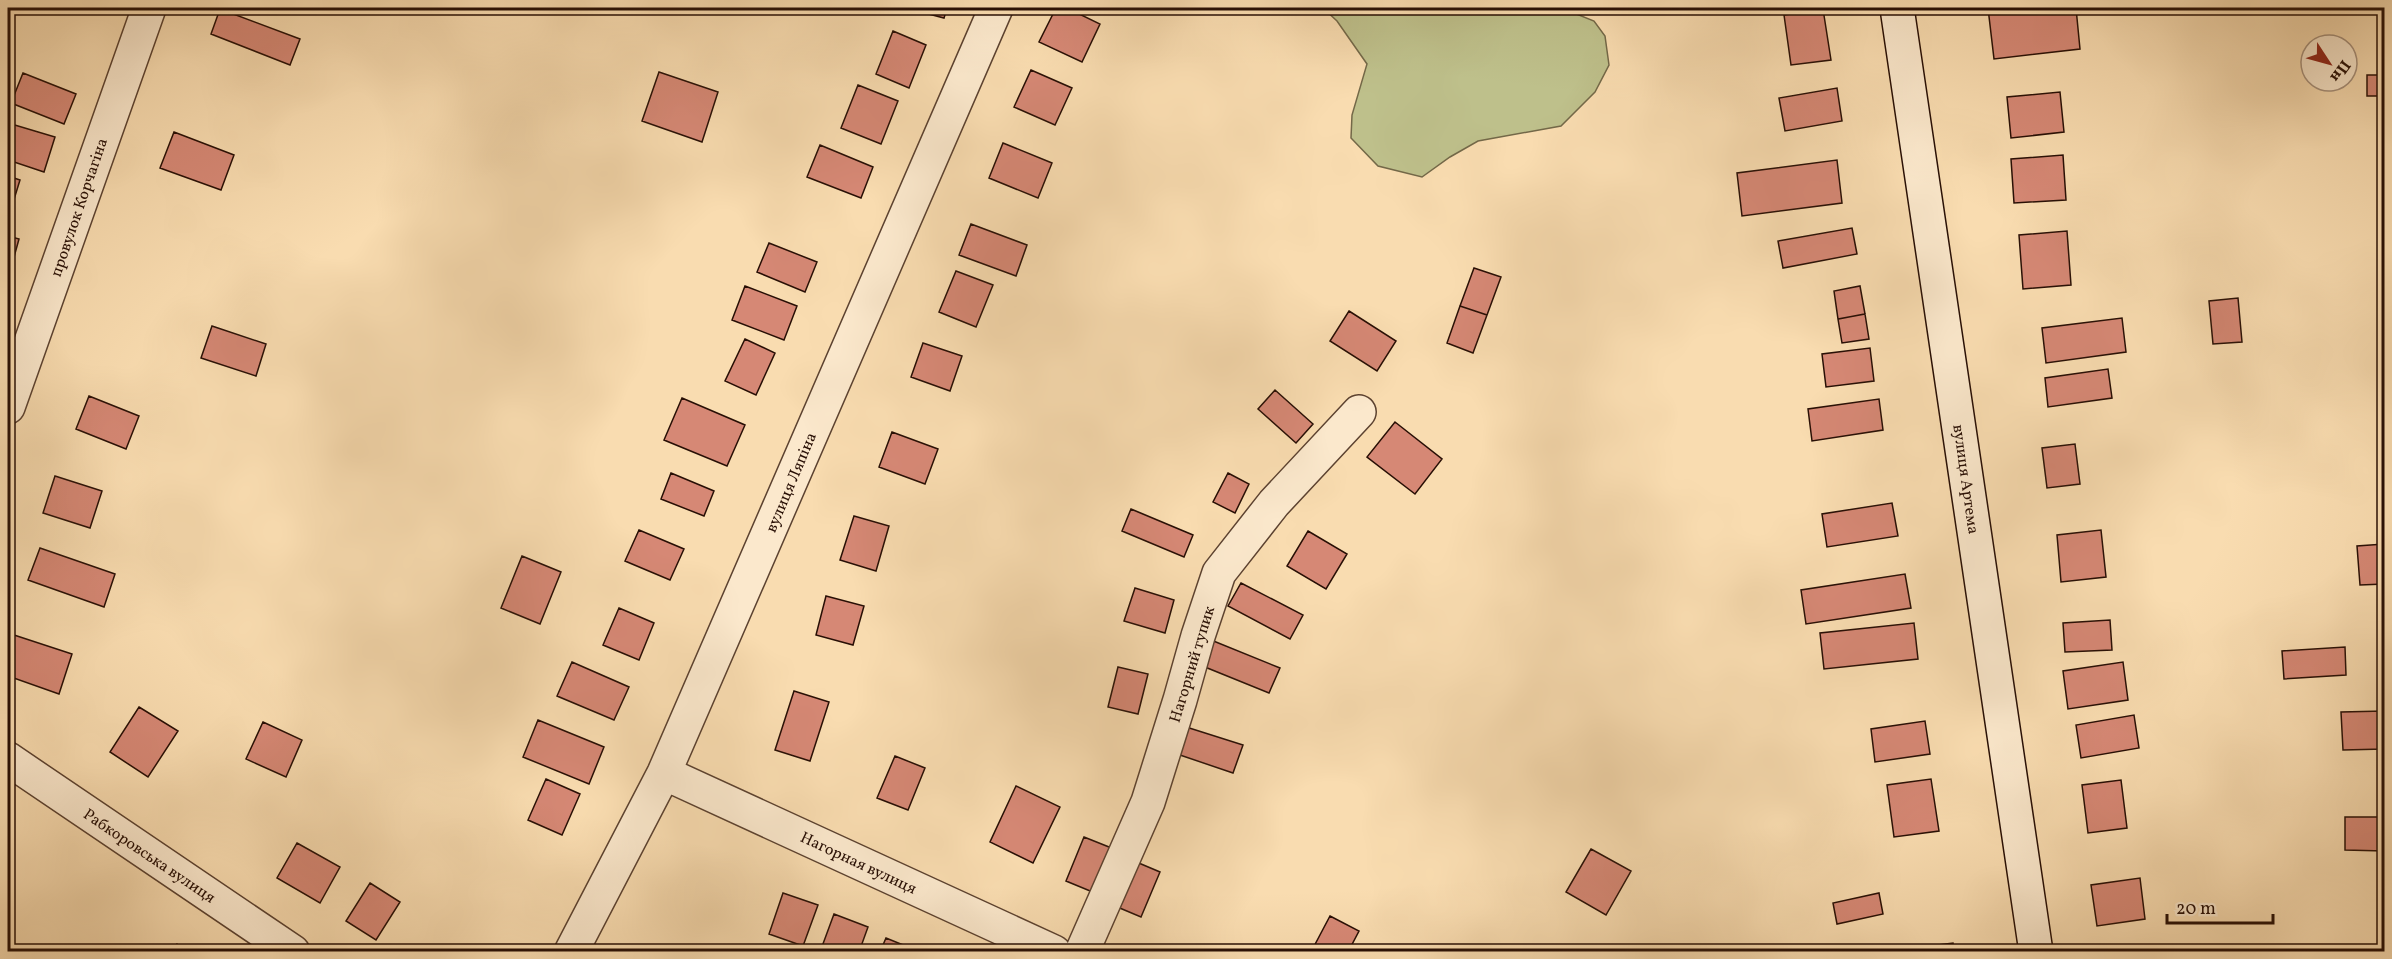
<svg xmlns="http://www.w3.org/2000/svg" width="2392" height="959" viewBox="0 0 2392 959" font-family="Vollkorn,serif">
	<style>
		.green { fill: #bec08b; stroke: #736848; stroke-width: 1.5 }
		.building { fill: #d68875; stroke: #280f05; stroke-width: 1.5 }
		.lines { fill: none; stroke-linecap: round; stroke-linejoin: round }
		.street-casing { stroke: #5c4230; stroke-width: 36 }
		.secondary-casing { stroke: #280f05; stroke-width: 36 }
		.street { stroke: #fbe8cc; stroke-width: 33 }
		.secondary { stroke: #fbe8cc; stroke-width: 33 }
		.labels { text-anchor: middle; stroke-width: 4.5; stroke-linejoin: round; paint-order: stroke }
		.street-label { font-size: 16px; fill: #280f05; stroke: #fbe8cc }
	</style>
	<rect width="100%" height="100%" fill="#f9dcb0"/>
	<filter id="stains"><feTurbulence type="fractalNoise" baseFrequency=".00333" numOctaves="4"/><feColorMatrix values="0 0 0 0 .2 0 0 0 0 .09 0 0 0 0 .02 0 0 0 .5 -.17"/></filter>
	<radialGradient id="worn" r=".72"><stop offset=".6" stop-color="#630" stop-opacity="0"/><stop offset="1" stop-color="#630" stop-opacity=".3"/></radialGradient>
	<path class="green" d="M1323,8H1552L1569,11L1594,21L1605,36L1609,65L1595,92L1561,126L1478,141L1450,157L1422,177L1378,166L1351,138L1352,115L1367,64L1337,21Z"/>
	<path class="building" d="M906,8H947L944,18Z
		M1056,8H1067L1100,24L1082,62L1039,42Z
		M1988,8H2076L2080,49L1994,59Z
		M220,9L300,39L290,65L211,34Z
		M1823,9L1831,60L1791,65L1784,15Z
		M893,31L926,45L909,88L876,74Z
		M1031,70L1072,88L1055,125L1014,107Z
		M659,72L718,92L702,142L642,121Z
		M23,73L76,94L64,124L11,103Z
		M2367,75H2384V96H2367Z
		M858,85L898,101L881,144L841,128Z
		M1837,88L1842,121L1785,131L1779,98Z
		M2060,92L2064,132L2011,138L2007,97Z
		M8,123L55,137L44,172L8,160Z
		M174,132L234,155L221,190L160,168Z
		M1003,143L1052,163L1038,198L989,178Z
		M820,145L873,167L861,198L807,177Z
		M2063,155L2066,200L2014,203L2011,159Z
		M1837,160L1842,203L1742,216L1737,173Z
		M8,176L20,180L11,209L8,207Z
		M971,224L1027,245L1016,276L959,255Z
		M1852,228L1857,254L1783,268L1778,241Z
		M2067,231L2071,285L2023,289L2019,235Z
		M8,236L19,239L11,268L8,267Z
		M769,243L817,262L805,292L757,272Z
		M1474,268L1501,277L1487,315L1460,306Z
		M956,271L993,285L976,327L939,312Z
		M745,286L797,306L784,340L732,320Z
		M1860,286L1865,314L1838,319L1834,291Z
		M2238,298L2242,342L2213,344L2209,301Z
		M1460,306L1487,315L1473,353L1447,343Z
		M1349,311L1396,341L1377,371L1330,341Z
		M1865,314L1869,339L1842,343L1838,319Z
		M2122,318L2126,352L2046,363L2042,328Z
		M212,326L266,344L256,376L201,358Z
		M745,339L775,353L756,395L725,381Z
		M923,343L962,356L950,391L911,377Z
		M1870,348L1874,381L1826,387L1822,354Z
		M2108,369L2112,398L2048,407L2045,378Z
		M1275,390L1313,424L1296,443L1258,409Z
		M89,396L139,416L126,449L76,429Z
		M682,398L745,425L727,466L664,440Z
		M1879,399L1883,430L1812,441L1808,409Z
		M1395,422L1442,459L1415,494L1367,457Z
		M892,432L938,449L925,484L879,467Z
		M2075,444L2080,484L2047,488L2042,448Z
		M671,473L714,491L704,516L661,499Z
		M1228,473L1249,484L1235,513L1213,502Z
		M55,476L102,491L90,528L43,513Z
		M1892,503L1898,536L1827,547L1822,514Z
		M1131,509L1193,535L1184,557L1122,531Z
		M854,516L889,526L876,571L840,560Z
		M639,530L684,549L670,580L625,561Z
		M2101,530L2106,577L2061,582L2057,535Z
		M1308,531L1347,554L1326,589L1287,566Z
		M2384,544V584L2360,585L2357,546Z
		M40,548L115,574L104,607L28,580Z
		M522,556L561,572L540,624L501,608Z
		M1905,574L1911,608L1806,624L1801,590Z
		M1241,583L1303,615L1290,639L1228,606Z
		M1135,588L1174,600L1165,633L1124,621Z
		M826,596L864,606L853,645L816,635Z
		M619,608L654,623L639,660L603,645Z
		M2110,620L2112,650L2065,652L2063,623Z
		M1914,623L1918,659L1824,669L1820,633Z
		M11,634L72,654L59,694L8,676V645Z
		M1211,640L1280,668L1269,693L1200,665Z
		M2345,647L2346,675L2284,679L2282,651Z
		M572,662L629,687L614,720L557,696Z
		M2123,662L2128,700L2068,709L2063,671Z
		M1118,667L1148,674L1138,714L1108,707Z
		M794,691L829,702L810,761L775,750Z
		M139,707L178,731L148,777L110,752Z
		M2384,711V749L2343,750L2341,712Z
		M2134,715L2139,748L2081,758L2076,725Z
		M538,720L604,747L589,784L523,757Z
		M1925,721L1930,754L1875,762L1871,729Z
		M263,722L302,740L286,777L246,759Z
		M1183,726L1243,745L1233,773L1174,753Z
		M895,756L925,768L908,810L877,798Z
		M546,779L580,794L562,835L528,820Z
		M1931,779L1939,831L1894,837L1887,785Z
		M2121,780L2127,828L2088,833L2082,785Z
		M1016,786L1060,807L1033,863L990,842Z
		M2345,817H2384V851L2345,850Z
		M1084,837L1114,849L1095,893L1066,881Z
		M297,843L340,867L320,903L277,878Z
		M1591,849L1631,871L1606,915L1566,892Z
		M1134,861L1160,872L1141,917L1115,906Z
		M2140,878L2145,919L2097,926L2091,885Z
		M370,883L400,902L376,940L346,921Z
		M783,893L818,905L803,946L769,934Z
		M1879,893L1883,914L1837,924L1833,903Z
		M834,914L868,927L859,952H820Z
		M1330,916L1359,931L1348,952H1311Z
		M886,938L918,951V952H880Z
		M1953,943L1954,952H1930V946Z
		M177,944L189,952H172Z"/>
	<g class="lines">
		<g class="street-casing">
			<path id="street" d="M8,407L149,8
				M8,759L293,952
				M664,773L1054,952
				M571,952L664,773L996,8
				M1082,952L1148,802L1180,700L1198,636L1219,573L1274,503L1359,412"/>
		</g>
		<g class="secondary-casing">
			<path id="secondary" d="M1897,8L2036,952"/>
		</g>
		<use href="#street" class="street"/>
		<use href="#secondary" class="secondary"/>
	</g>
	<g class="labels">
		<g class="street-label">
			<text transform="translate(78 207) rotate(-71)" y="6">провулок Корчагіна</text>
			<text transform="translate(1967 479) rotate(82)" y="6">вулиця Артема</text>
			<text transform="translate(790 482) rotate(-67)" y="6">вулиця Ляпіна</text>
			<text transform="translate(1191 664) rotate(-73)" y="6">Нагорний тупик</text>
			<text transform="translate(150 855) rotate(34)" y="6">Рабкоровська вулиця</text>
			<text transform="translate(859 862) rotate(25)" y="6">Нагорная вулиця</text>
		</g>
	</g>
	<rect width="2392" height="959" fill="none" stroke="#f9dcb0" stroke-width="30"/>
	<rect x="9" y="9" width="2374" height="941" fill="none" stroke="#280f05" stroke-width="3"/>
	<rect x="15" y="15" width="2362" height="929" fill="none" stroke="#280f05" stroke-width="1.5"/>
	<g transform="translate(2329 63) rotate(126)"><circle r="28" fill="#fbe8cc" stroke="#a7917c" stroke-width="1.5"/>
	<path d="M0-4.5L10 22L0 15L-10 22Z" fill="#8f2418"/>
	<text y="-9" font-size="16" font-weight="bold" text-anchor="middle" fill="#280f05">Пн</text>
	</g>
	<path d="M2167 914v9h106v-9" fill="none" stroke="#280f05" stroke-width="3"/>
	<text x="2176" y="914" font-size="18" fill="#280f05" stroke="#fbe8cc" stroke-width="4.5" paint-order="stroke">20 m</text>
	<rect width="100%" height="100%" filter="url(#stains)"/>
	<rect width="100%" height="100%" fill="url(#worn)"/>
</svg>
